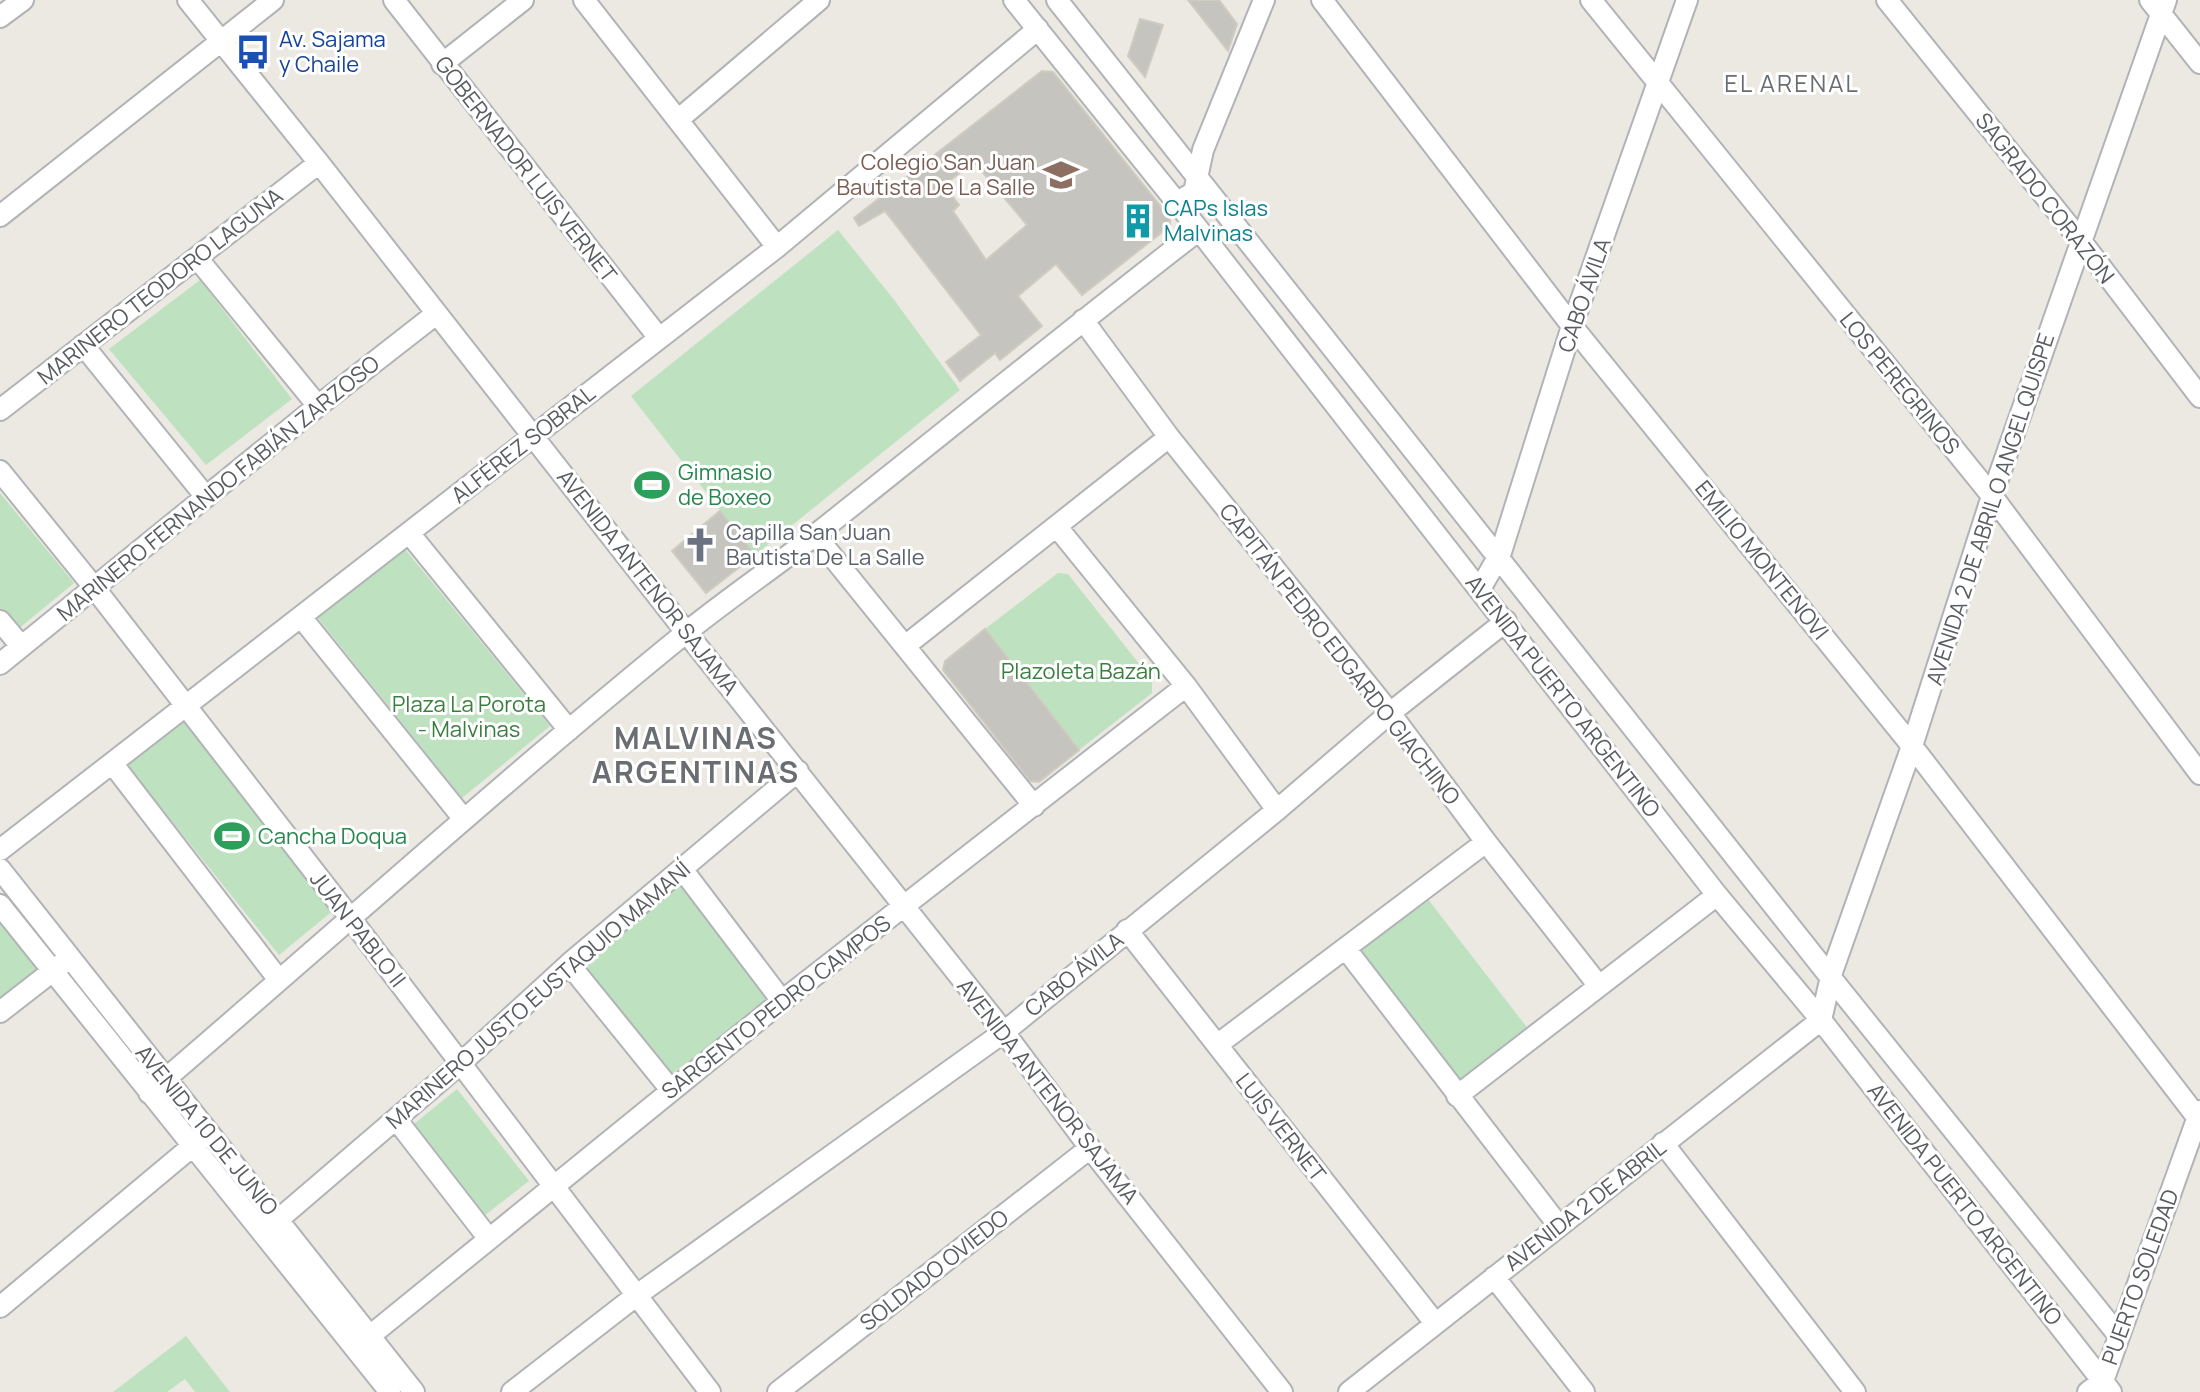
<svg xmlns="http://www.w3.org/2000/svg" width="2200" height="1392" viewBox="0 0 2200 1392" font-family="Manrope,sans-serif">
	<style>
		.green { fill: #bee1bf }
		.building { fill: #c6c4be; stroke: #cfcbc0; stroke-width: 2; fill-rule: evenodd }
		.lines { fill: none; stroke-linecap: round; stroke-linejoin: round }
		.minor-casing { stroke: #b1b3b7; stroke-width: 24 }
		.minor { stroke: #fff; stroke-width: 20 }
		.labels { text-anchor: middle; stroke-width: 6; stroke-linejoin: round; paint-order: stroke }
		.transit-label { font-size: 22px; fill: #164399; stroke: #fff; text-anchor: start }
		.education-label { font-size: 22px; fill: #785e54; stroke: #fff; text-anchor: end }
		.street-label { font-size: 22px; fill: #595c60; stroke: #fff }
		.culture-label { font-size: 22px; fill: #0d838f; stroke: #fff; text-anchor: start }
		.leisure-label { font-size: 22px; fill: #27864d; stroke: #fff; text-anchor: start }
		.worship-label { font-size: 22px; fill: #5b616d; stroke: #fff; text-anchor: start }
		.park-label { font-size: 22px; fill: #3a7e3f; stroke: #fff }
		.neighbourhood-label { font-size: 24px; letter-spacing: 2px; fill: #6a6e72; stroke: #fff }
		.district-label { font-size: 30px; font-weight: bold; letter-spacing: 2px; fill: #6a6e72; stroke: #fff }
	</style>
	<rect width="100%" height="100%" fill="#ebe9e1"/>
	<path class="green" d="M838,230L895,301L960,390L755,555L631,396Z
		M200,280L292,399L206,465L109,349Z
		M0,493L74,583L17,630L0,610Z
		M404,548L550,726L462,798L318,618Z
		M1058,573L1068,574L1152,680V693L1079,750L985,629Z
		M183,720L335,909L279,955L127,765Z
		M681,883L771,998L669,1076L582,966Z
		M1427,898L1529,1030L1462,1083L1360,951Z
		M0,917L41,969L0,1002Z
		M457,1089L529,1181L485,1215L414,1124Z
		M186,1336L230,1392H195L185,1379L167,1392H113Z"/>
	<path class="building" d="M1188,0H1219L1237,24L1228,51Z
		M1140,19L1163,25L1145,77L1128,56Z
		M1042,71L1053,72L1170,218V226L1082,295L1056,264L1018,296L1042,326L1000,360L995,353L960,381L946,362L981,335L885,211L859,226L854,218ZM974,162L1027,225L986,260L953,211L959,205L944,185Z
		M720,511L755,555L706,593L672,551Z
		M985,629L1079,750L1039,782L1030,781L943,670L945,661Z"/>
	<g class="lines">
		<g class="minor-casing">
			<path id="minor" d="M188,0L319,163L686,632L1004,1032L1090,1148L1282,1392
				M394,0L659,338
				M584,0L777,247
				M1014,0L1199,230L1717,895L1821,1020L2111,1392
				M1057,0L1831,978L2119,1336
				M1322,0L1572,326L1912,746L2200,1121
				M1591,0L1992,496L2200,774
				M1887,0L2081,241L2200,397
				M2150,0L2200,63
				M0,17L23,0
				M442,64L523,0
				M679,119L819,0
				M1176,203L1194,192L1203,150L1264,0
				M0,216L273,0
				M197,258L318,406
				M1083,320L1169,437L1390,713L1486,842L1599,986
				M83,345L206,497
				M0,410L319,163
				M0,471L93,586L351,919L710,1392
				M1057,527L1186,686L1277,810
				M409,533L569,730
				M815,535L1034,806
				M1480,589L1501,552L1572,326L1687,0
				M301,617L463,818
				M0,621L21,646
				M905,646L1169,437
				M0,664L318,406L436,314
				M112,763L279,980
				M0,850L777,247L1038,29
				M0,869L414,1392
				M682,869L782,1001
				M0,905L390,1392
				M1127,930L1435,1323
				M1346,949L1559,1226
				M569,964L671,1090
				M0,1012L63,963
				M1217,1045L1486,842
				M149,1093C328,940 501,783 683,635C727,599 775,567 819,532C946,431 1071,329 1199,230
				M1457,1096L1717,895
				M396,1119L489,1239
				M1663,1143L1855,1392
				M279,1219L461,1063L569,964L798,771
				M1494,1277L1584,1392
				M0,1307L201,1139
				M371,1335L782,1001L1186,686
				M512,1392L637,1295L1004,1032L1277,810L1390,713L1506,621
				M778,1392L1090,1148
				M1349,1392L1821,1020L1832,972L1912,746L1992,496L2166,0
				M2088,1392L2103,1381L2200,1111"/>
		</g>
		<use href="#minor" class="minor"/>
	</g>
	<defs>
		<g id="bus-bare" transform="scale(2.76)"><path d="M-5-6H5V4H4V6H2V4H-2V6H-4V4H-5ZM-3.5-4V0h7V-4ZM-3.5 1.2v1.5H-2V1.2ZM2 1.2v1.5H3.5V1.2Z" fill="#1a4fb4" stroke="#fff" stroke-width="2.5" paint-order="stroke"/></g>
		<g id="school-bare" transform="scale(2.76)"><path d="M0-5L7-2L0 1L-7-2ZM-4 1L0 2.5L4 1V4Q0 6-4 4Z" fill="#8d6e63" stroke="#fff" stroke-width="2.5" paint-order="stroke"/></g>
		<g id="building-bare" transform="scale(2.76)"><path d="M-4-6H4V6H1V3H-1V6H-4ZM-2.5-4.3h1.7v1.8h-1.7ZM.8-4.3h1.7v1.8H.8ZM-2.5-1h1.7V.8h-1.7ZM.8-1h1.7V.8H.8Z" fill="#0f9aa8" stroke="#fff" stroke-width="2.5" paint-order="stroke"/></g>
		<g id="stadium-bare" transform="scale(2.76)"><path d="M0-5a6.5 5 0 1 0 0 10a6.5 5 0 1 0 0-10ZM-3.5-1.8h7v3.6h-7Z" fill="#2e9e5b" stroke="#fff" stroke-width="2.5" paint-order="stroke"/></g>
		<g id="church-bare" transform="scale(2.76)"><path d="M-1.2-6h2.4v3.5h3.3v2.4h-3.3V6h-2.4V-.1h-3.3v-2.4h3.3Z" fill="#6b7280" stroke="#fff" stroke-width="2.5" paint-order="stroke"/></g>
	</defs>
	<g fill-rule="evenodd">
		<use href="#bus-bare" x="253" y="52"/>
		<use href="#school-bare" x="1061" y="175"/>
		<use href="#building-bare" x="1138" y="221"/>
		<use href="#stadium-bare" x="652" y="485"/>
		<use href="#church-bare" x="700" y="545"/>
		<use href="#stadium-bare" x="232" y="836"/>
	</g>
	<g class="labels">
		<g class="transit-label">
			<text x="279" y="47">Av. Sajama<tspan x="279" dy="25">y Chaile</tspan></text>
		</g>
		<g class="education-label">
			<text x="1035" y="170">Colegio San Juan<tspan x="1035" dy="25">Bautista De La Salle</tspan></text>
		</g>
		<g class="street-label">
			<text transform="translate(526 169) rotate(52)" y="8">GOBERNADOR LUIS VERNET</text>
			<text transform="translate(2045 198) rotate(52)" y="8">SAGRADO CORAZÓN</text>
			<text transform="translate(160 286) rotate(-38)" y="8">MARINERO TEODORO LAGUNA</text>
			<text transform="translate(1584 295) rotate(-71)" y="8">CABO ÁVILA</text>
			<text transform="translate(1900 383) rotate(51)" y="8">LOS PEREGRINOS</text>
			<text transform="translate(523 444) rotate(-38)" y="8">ALFÉREZ SOBRAL</text>
			<text transform="translate(218 488) rotate(-39)" y="8">MARINERO FERNANDO FABIÁN ZARZOSO</text>
			<text transform="translate(1990 509) rotate(-72)" y="8">AVENIDA 2 DE ABRIL O ANGEL QUISPE</text>
			<text transform="translate(1762 560) rotate(51)" y="8">EMILIO MONTENOVI</text>
			<text transform="translate(648 582) rotate(52)" y="8">AVENIDA ANTENOR SAJAMA</text>
			<text transform="translate(1340 654) rotate(52)" y="8">CAPITÁN PEDRO EDGARDO GIACHINO</text>
			<text transform="translate(1563 696) rotate(52)" y="8">AVENIDA PUERTO ARGENTINO</text>
			<text transform="translate(358 929) rotate(52)" y="8">JUAN PABLO II</text>
			<text transform="translate(1074 974) rotate(-39)" y="8">CABO ÁVILA</text>
			<text transform="translate(538 995) rotate(-41)" y="8">MARINERO JUSTO EUSTAQUIO MAMANÍ</text>
			<text transform="translate(776 1007) rotate(-38)" y="8">SARGENTO PEDRO CAMPOS</text>
			<text transform="translate(1048 1091) rotate(52)" y="8">AVENIDA ANTENOR SAJAMA</text>
			<text transform="translate(1281 1127) rotate(52)" y="8">LUIS VERNET</text>
			<text transform="translate(207 1130) rotate(51)" y="8">AVENIDA 10 DE JUNIO</text>
			<text transform="translate(1965 1204) rotate(52)" y="8">AVENIDA PUERTO ARGENTINO</text>
			<text transform="translate(1585 1205) rotate(-38)" y="8">AVENIDA 2 DE ABRIL</text>
			<text transform="translate(934 1270) rotate(-38)" y="8">SOLDADO OVIEDO</text>
			<text transform="translate(2140 1277) rotate(-70)" y="8">PUERTO SOLEDAD</text>
		</g>
		<g class="culture-label">
			<text x="1164" y="216">CAPs Islas<tspan x="1164" dy="25">Malvinas</tspan></text>
		</g>
		<g class="leisure-label">
			<text x="678" y="480">Gimnasio<tspan x="678" dy="25">de Boxeo</tspan></text>
			<text x="258" y="844">Cancha Doqua</text>
		</g>
		<g class="worship-label">
			<text x="726" y="540">Capilla San Juan<tspan x="726" dy="25">Bautista De La Salle</tspan></text>
		</g>
		<g class="park-label">
			<text x="1081" y="679">Plazoleta Bazán</text>
			<text x="469" y="712">Plaza La Porota<tspan x="469" dy="25">- Malvinas</tspan></text>
		</g>
		<g class="neighbourhood-label">
			<text x="1792" y="92">EL ARENAL</text>
		</g>
		<g class="district-label">
			<text x="696" y="749">MALVINAS<tspan x="696" dy="34">ARGENTINAS</tspan></text>
		</g>
	</g>
</svg>
